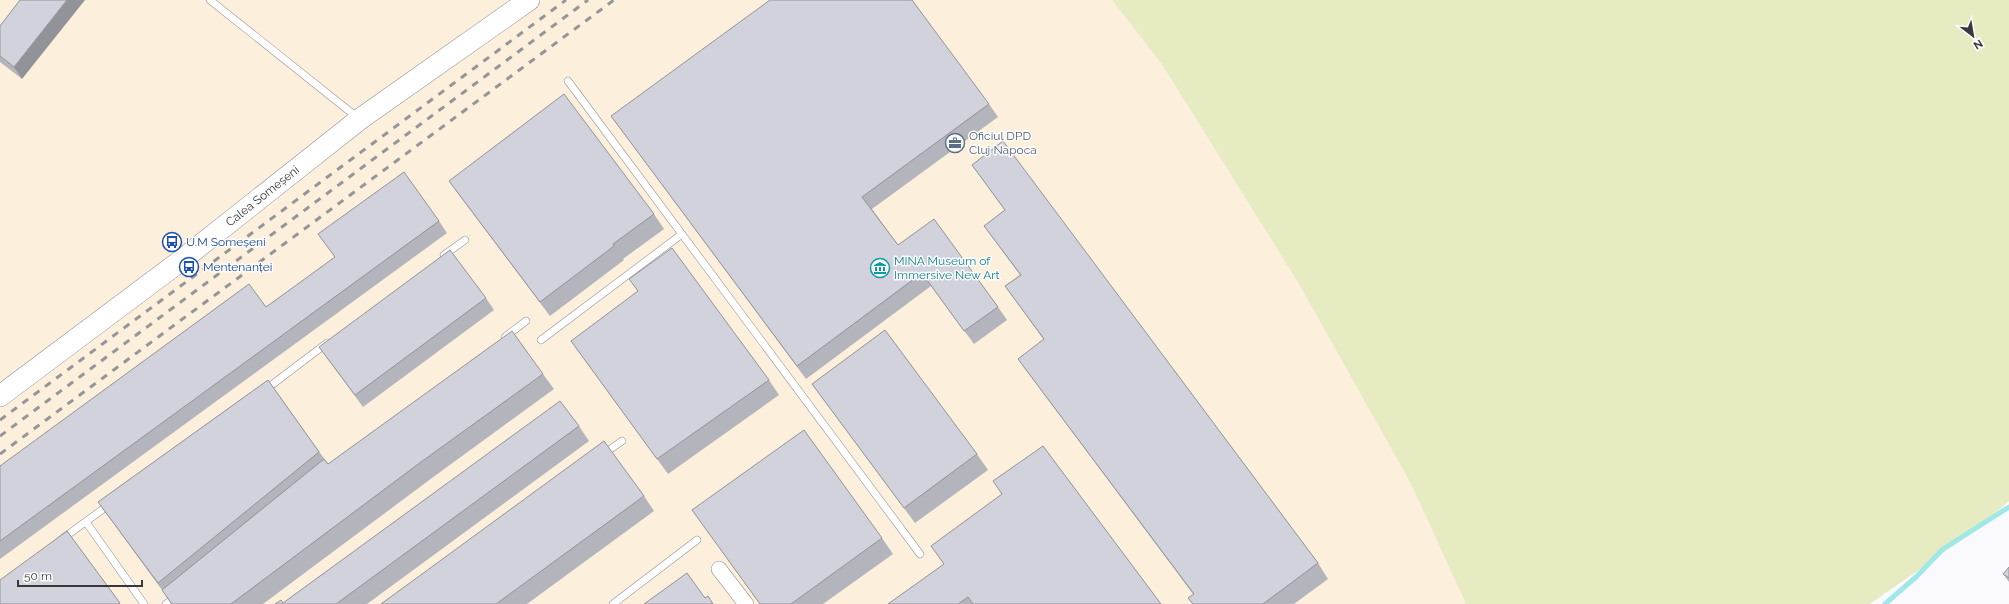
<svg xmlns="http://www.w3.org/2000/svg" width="2009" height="604" viewBox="0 0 2009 604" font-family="Raleway,sans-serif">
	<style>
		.industrial { fill: #fcefdb }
		.green { fill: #e6ebc1 }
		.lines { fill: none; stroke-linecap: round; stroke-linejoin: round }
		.stream { stroke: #a0e8e8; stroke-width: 5 }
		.service-casing { stroke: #8d8e97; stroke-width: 8 }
		.minor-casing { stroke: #8d8e97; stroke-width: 16 }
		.secondary-casing { stroke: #8d8e97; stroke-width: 22 }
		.service { stroke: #fff; stroke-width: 7 }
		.minor { stroke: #fff; stroke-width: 15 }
		.secondary { stroke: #fff; stroke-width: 21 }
		.rail { stroke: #959599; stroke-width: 3; stroke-dasharray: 7 7; stroke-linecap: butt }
		.wall { fill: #b4b5bc }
		.shaded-wall { fill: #929399 }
		.building { fill: #d1d2db; stroke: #929399 }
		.labels { text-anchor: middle; stroke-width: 3; stroke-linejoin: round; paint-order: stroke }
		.service-label { font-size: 12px; fill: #4e5e75; stroke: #fff; text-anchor: start }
		.street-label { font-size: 12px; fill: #38383c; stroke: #fff }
		.transit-label { font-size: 12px; fill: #164399; stroke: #fff; text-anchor: start }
		.culture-label { font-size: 12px; fill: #0d838f; stroke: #fff; text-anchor: start }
	</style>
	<rect width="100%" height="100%" fill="#fafafe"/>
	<path class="industrial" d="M0,0H1112L1163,66L1299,284L1411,484L1466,604H0Z"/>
	<path class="green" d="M1112,0H2009V501L1973,532L1870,604H1466L1411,484L1299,284L1163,66Z"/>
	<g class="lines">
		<path class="stream" d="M1885,604L1916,577L1943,549L2009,507"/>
		<g class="service-casing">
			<path id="service" d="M210,0L358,118
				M568,81L920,554
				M444,255L465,240
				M505,337L526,321
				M541,340L682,234
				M265,390L327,343
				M602,455L622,441
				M86,522L144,604
				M62,539L110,504
				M166,604L177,596
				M613,604L697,540"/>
		</g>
		<g class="minor-casing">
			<path id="minor" d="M719,569L746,604"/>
		</g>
		<g class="secondary-casing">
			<g id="secondary">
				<path id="s1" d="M0,396L183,259L360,119L529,0"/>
			</g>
		</g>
		<use href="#service" class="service"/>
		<use href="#minor" class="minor"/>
		<use href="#secondary" class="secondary"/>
		<path class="rail" d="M0,420L566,0
			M0,436L588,0
			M0,454L614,0"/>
	</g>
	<path class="wall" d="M0,26L22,79L0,62Z
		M989,104L998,117L872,209L898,245L998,307L1007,320L974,344L931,286L806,379L611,116Z
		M972,165L1318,563L1328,579L1294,604H1193V594L1029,374L1018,359L1044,340L1005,286L1020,275L984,226L1005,210Z
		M449,181L654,214L664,229L623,259L624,260L550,316L459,195Z
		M439,221L447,233L0,559V466L266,307Z
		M486,298L494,310L363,407L319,347Z
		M571,341L769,380L779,395L668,474Z
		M543,374L554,389L432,478L263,604H171L162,590L98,502L268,380L328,464Z
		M812,384L977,454L988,470L915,523Z
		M579,426L589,441L367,604H275L283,603Z
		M1002,494L1161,604H888L944,564Z
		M644,496L654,511L527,604H381Z
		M882,538L893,554L823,604H760Z
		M2009,567V582L2003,574Z"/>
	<path class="shaded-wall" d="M67,0H85L22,79L14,67Z"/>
	<path class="building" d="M20,0H67L14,67L0,56V26Z
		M770,0H912L989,104L862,197L898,245L934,219L998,307L964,331L922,273L797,366L611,116Z
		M564,94L654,214L613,244L614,246L540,302L449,181Z
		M1003,141L1318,563L1263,604H1193L1188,598L1194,594L1018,359L1044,339L1005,286L1021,275L984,226L1005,210L972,165Z
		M404,172L439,221L0,541V466L249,284L266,307L335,257L318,234Z
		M672,248L769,380L657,459L571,341L638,291L629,279Z
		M450,250L486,298L355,395L319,347Z
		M885,330L977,454L904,508L812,384Z
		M512,331L543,374L421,462L231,604H172L162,590L324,459L328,464Z
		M268,380L319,452L158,583L98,502Z
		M560,401L579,426L336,604H275L281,600L283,603Z
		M804,430L882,538L791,604H760L692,510Z
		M604,441L644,496L496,604H381Z
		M1043,446L1161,604H973L968,597L958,604H888L944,564L931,546L1002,494L993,481Z
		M67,531L120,603L118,604H0V580Z
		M2009,567V578L2003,574Z
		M687,573L705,598L708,596L713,604H644Z"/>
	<defs>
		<g id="office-ring" transform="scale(1)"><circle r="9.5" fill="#fff" stroke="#5c6f8a" stroke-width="1.5"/><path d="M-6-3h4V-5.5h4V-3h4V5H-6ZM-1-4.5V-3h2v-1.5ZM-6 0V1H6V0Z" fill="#5c6f8a"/></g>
		<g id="bus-ring" transform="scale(1)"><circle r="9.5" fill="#fff" stroke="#1a4fb4" stroke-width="1.5"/><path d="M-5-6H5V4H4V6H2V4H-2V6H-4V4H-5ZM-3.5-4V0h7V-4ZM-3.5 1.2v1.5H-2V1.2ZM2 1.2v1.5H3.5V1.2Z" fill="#1a4fb4"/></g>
		<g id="museum-ring" transform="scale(1)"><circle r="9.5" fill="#fff" stroke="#0f9aa8" stroke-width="1.5"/><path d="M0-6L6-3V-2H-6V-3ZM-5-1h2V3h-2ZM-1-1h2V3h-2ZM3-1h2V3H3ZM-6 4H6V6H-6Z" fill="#0f9aa8"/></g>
	</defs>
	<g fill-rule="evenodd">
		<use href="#office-ring" x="955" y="143"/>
		<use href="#bus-ring" x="172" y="242"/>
		<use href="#bus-ring" x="189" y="267"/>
		<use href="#museum-ring" x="880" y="268"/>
	</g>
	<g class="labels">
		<g class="service-label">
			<text x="969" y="140">Oficiul DPD<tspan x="969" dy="14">Cluj Napoca</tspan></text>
		</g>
		<g class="street-label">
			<text dy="4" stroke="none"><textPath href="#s1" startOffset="330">Calea Someșeni</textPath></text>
		</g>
		<g class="transit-label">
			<text x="186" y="246">U.M Someșeni</text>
			<text x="203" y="271">Mentenanței</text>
		</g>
		<g class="culture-label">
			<text x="894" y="265">MINA Museum of<tspan x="894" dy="14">Immersive New Art</tspan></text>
		</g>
	</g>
	<g transform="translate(1973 36) rotate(149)" stroke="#ffffff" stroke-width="3" paint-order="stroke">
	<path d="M0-3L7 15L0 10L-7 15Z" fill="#38383c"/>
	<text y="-6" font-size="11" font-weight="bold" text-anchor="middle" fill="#38383c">N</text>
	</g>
	<path d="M18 580v6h124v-6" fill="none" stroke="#38383c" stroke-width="2"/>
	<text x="24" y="580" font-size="12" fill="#38383c" stroke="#ffffff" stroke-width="3" paint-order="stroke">50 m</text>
</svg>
